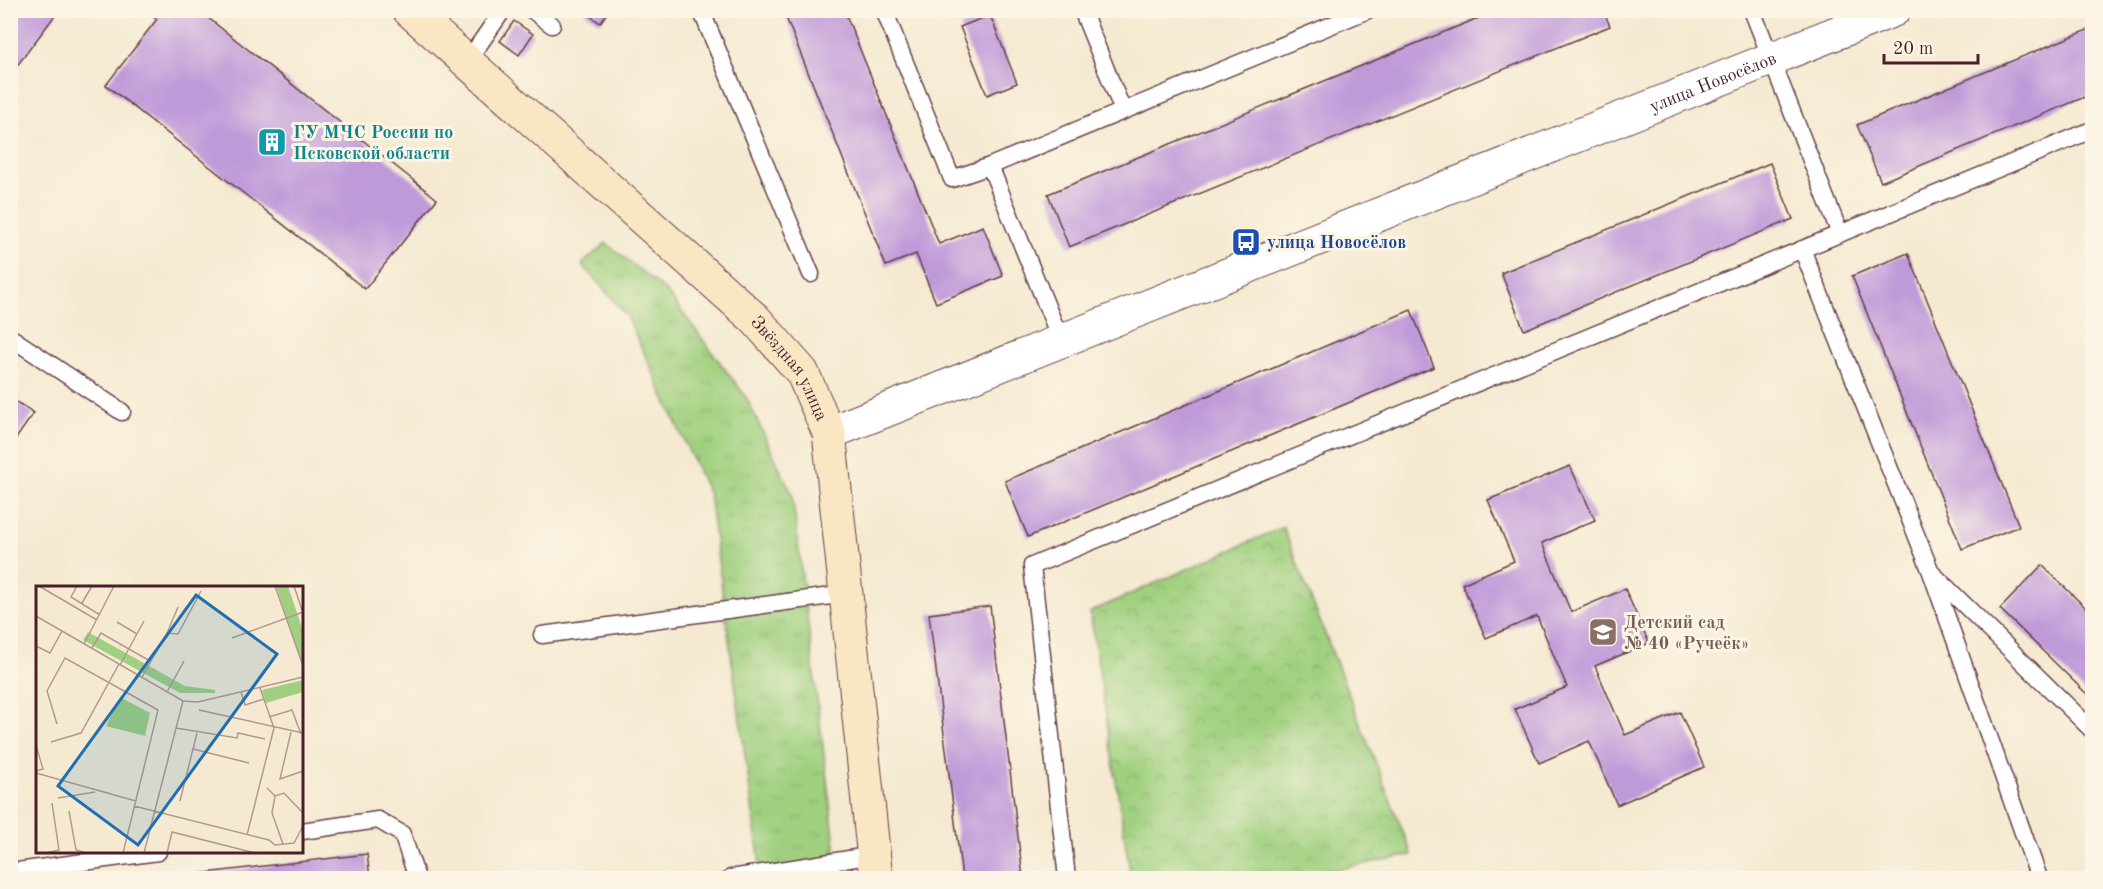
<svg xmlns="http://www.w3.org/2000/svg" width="2103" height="889" viewBox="0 0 2103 889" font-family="'Old Standard TT',serif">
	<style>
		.grass { fill: url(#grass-tufts); stroke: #757855; stroke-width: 1.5 }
		.park { fill: url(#park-crowns); stroke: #757855; stroke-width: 1.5 }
		.building { fill: #bf9ad9 }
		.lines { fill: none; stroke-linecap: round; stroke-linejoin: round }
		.lane-casing { stroke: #643d44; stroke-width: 19 }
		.street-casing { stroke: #643d44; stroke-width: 35 }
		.secondary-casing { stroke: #643d44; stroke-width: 35 }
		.lane { stroke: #fff; stroke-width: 16 }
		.street { stroke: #fff; stroke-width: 33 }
		.secondary { stroke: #f9e7c3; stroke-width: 33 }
		.labels { text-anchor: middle; stroke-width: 6; stroke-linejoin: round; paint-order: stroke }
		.street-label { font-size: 18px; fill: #4a1f2b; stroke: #fcf5e5 }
		.culture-label { font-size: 18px; font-weight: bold; fill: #0d838f; stroke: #fcf5e5; text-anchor: start }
		.transit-label { font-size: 18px; font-weight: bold; fill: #164399; stroke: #fcf5e5; text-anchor: start }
		.education-label { font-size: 18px; font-weight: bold; fill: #785e54; stroke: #fcf5e5; text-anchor: start }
		.inset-road { fill: none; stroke: #b1998f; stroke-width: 1.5 }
		.view { fill: #1f6fb2; fill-opacity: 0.15; stroke: #1f6fb2; stroke-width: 3 }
		.inset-edge { fill: none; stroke: #4a1f2b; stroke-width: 3 }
	</style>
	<defs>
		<pattern id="grass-tufts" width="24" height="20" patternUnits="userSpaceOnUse" patternTransform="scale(1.5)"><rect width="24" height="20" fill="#a0d07f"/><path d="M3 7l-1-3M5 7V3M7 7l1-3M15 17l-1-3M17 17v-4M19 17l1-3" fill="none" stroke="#8bb26e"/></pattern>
		<pattern id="park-crowns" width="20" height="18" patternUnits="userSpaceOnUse" patternTransform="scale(1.5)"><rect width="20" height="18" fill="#a0d07f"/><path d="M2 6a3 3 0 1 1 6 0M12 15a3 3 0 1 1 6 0" fill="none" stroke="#8bb26e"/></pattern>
	</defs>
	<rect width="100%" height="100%" fill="#fcf5e5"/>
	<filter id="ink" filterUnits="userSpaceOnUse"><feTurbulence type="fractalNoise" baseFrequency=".0167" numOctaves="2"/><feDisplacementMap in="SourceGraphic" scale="12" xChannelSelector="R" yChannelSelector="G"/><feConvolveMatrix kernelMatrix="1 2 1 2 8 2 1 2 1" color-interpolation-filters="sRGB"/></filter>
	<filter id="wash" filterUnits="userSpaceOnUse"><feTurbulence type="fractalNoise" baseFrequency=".008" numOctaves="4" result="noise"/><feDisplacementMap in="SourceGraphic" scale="24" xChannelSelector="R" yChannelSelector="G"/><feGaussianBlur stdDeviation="1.35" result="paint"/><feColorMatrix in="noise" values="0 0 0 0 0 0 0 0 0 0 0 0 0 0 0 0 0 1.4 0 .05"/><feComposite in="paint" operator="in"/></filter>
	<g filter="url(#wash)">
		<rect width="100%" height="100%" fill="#f5ead1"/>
		<path class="grass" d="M606,243L667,292L746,397L792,494L839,878H762L709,495L627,316L582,264Z"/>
		<path class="park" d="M1283,527L1412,855L1289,878H1131L1090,612Z"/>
		<g id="blocks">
			<path class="building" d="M10,10H59L10,75Z
				M147,10H198L437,199L365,289L106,85L157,19Z
				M582,10H609L600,23Z
				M783,10H844L939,244L983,226L1003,276L936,303L916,254L886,266Z
				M1498,10H1603L1610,26L1069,247L1048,194Z
				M990,15L1017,83L987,95L960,27Z
				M514,21L533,34L519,55L500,41Z
				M2092,28V94L1881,182L1857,125Z
				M1770,163L1793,219L1524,330L1501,273Z
				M1908,253L2019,526L1962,549L1852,276Z
				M1411,310L1434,367L1028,537L1005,481Z
				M10,398L34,413L10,447Z
				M1570,466L1595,520L1542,543L1571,612L1625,589L1649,643L1595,666L1625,735L1680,712L1704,767L1617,805L1589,741L1539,763L1515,709L1567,687L1537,616L1486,638L1462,584L1514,561L1488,500Z
				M2042,565L2092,614V699L2000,609Z
				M990,606L1023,878H962L929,614Z
				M367,854L370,878H172L171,877Z"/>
		</g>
	</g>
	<g filter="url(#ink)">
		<use href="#blocks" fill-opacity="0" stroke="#643d44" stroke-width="1.5"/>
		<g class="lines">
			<g class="lane-casing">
				<path id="lane" d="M532,10L552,25
					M701,10L811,274
					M884,10L952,179L990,166L1061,341
					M1082,10L1123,111
					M1752,10L1840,234
					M467,62L503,10
					M990,166L1368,10
					M1802,249L1931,572L2039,878
					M10,337L122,412
					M1934,575L2092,730
					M542,635L846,594
					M302,831L378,820L402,834L417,878
					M10,872L158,852
					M731,878L874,855
					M1067,878L1032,566L2092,130"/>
			</g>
			<g class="street-casing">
				<g id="street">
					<path id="s1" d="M829,433L1894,10"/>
				</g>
			</g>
			<g class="secondary-casing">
				<g id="secondary">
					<path id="s2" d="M409,10L755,319L802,372L829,433L876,878"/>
				</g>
			</g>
			<use href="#lane" class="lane"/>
			<use href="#street" class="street"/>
			<use href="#secondary" class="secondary"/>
		</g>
	</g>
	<defs>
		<g id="building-square" transform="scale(1.5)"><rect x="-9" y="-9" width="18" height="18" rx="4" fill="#0f9aa8" stroke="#fcf5e5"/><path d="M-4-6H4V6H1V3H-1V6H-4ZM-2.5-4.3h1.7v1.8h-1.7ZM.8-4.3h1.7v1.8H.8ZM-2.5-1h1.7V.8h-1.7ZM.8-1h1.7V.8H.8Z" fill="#fff"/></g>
		<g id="bus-square" transform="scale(1.5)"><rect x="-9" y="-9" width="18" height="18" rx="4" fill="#1a4fb4" stroke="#fcf5e5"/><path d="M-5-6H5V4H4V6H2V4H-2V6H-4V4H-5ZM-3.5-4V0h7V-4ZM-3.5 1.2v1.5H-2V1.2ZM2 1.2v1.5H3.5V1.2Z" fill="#fff"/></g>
		<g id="school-square" transform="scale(1.5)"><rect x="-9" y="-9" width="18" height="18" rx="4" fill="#8d6e63" stroke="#fcf5e5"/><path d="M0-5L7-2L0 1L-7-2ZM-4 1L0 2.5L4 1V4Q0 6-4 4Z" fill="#fff"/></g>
	</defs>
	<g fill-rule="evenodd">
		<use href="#building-square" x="272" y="142"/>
		<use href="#bus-square" x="1246" y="242"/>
		<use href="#school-square" x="1603" y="632"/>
	</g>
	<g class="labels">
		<g class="street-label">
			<text dy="6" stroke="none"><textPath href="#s1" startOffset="951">улица Новосёлов</textPath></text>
			<text dy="6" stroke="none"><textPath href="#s2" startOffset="525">Звёздная улица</textPath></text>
		</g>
		<g class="culture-label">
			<text x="293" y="138">ГУ МЧС России по<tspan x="293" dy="21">Псковской области</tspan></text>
		</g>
		<g class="transit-label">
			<text x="1267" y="248">улица Новосёлов</text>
		</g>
		<g class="education-label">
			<text x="1624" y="628">Детский сад<tspan x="1624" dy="21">№ 40 «Ручеёк»</tspan></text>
		</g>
	</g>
	<g transform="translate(36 586)">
		<rect width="267" height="267" fill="#f5ead1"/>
		<path d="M240,0H252L267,45V80ZM52,46L149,100L179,104V107H144L47,54ZM267,94V106L230,117L226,104Z" fill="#a0d07f"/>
		<path d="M84,111L114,127L109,150L70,140Z" fill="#a0d07f"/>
		<path class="inset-road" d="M3,0L61,34M41,0L35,11L64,29M239,0L267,80M258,0L267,27M46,17L56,0M0,30L147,115L162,116L267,91M81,36L101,48M131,47L142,21M196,52L267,26M48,58L78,0M0,60L14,67L26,45M56,62L65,47L114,75M84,79L108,35M106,91L131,47L142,48L165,5M131,106L148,75M205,106L209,119L228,113M163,124L267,147M233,131L256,124L265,148M21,138L11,105L29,72L122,124L87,267M140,142L201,152L202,147L229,153M255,146L244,193L267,185M15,156L45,147L83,78M0,159L7,183L0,185M157,163L213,177M0,187L100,215M231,202L239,210L248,207L267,227M239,210L236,227L247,258M22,212L59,206M144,215L161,147M98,220L233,254L239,259L258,257L267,240M33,225L40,264L51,267M211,249L238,142L224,102M10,267L23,264L16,217M108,267L147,115M131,267L136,246L219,267"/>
		<path class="view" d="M160,9L241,68L102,259L22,200Z"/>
		<rect width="267" height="267" class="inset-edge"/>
	</g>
	<rect width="2103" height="889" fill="none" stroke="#fcf5e5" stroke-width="36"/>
	<path d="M1884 54v9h94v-9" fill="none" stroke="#4a1f2b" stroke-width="3"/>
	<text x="1893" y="54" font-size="18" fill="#4a1f2b" stroke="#fcf5e5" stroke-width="4.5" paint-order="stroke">20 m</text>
</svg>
